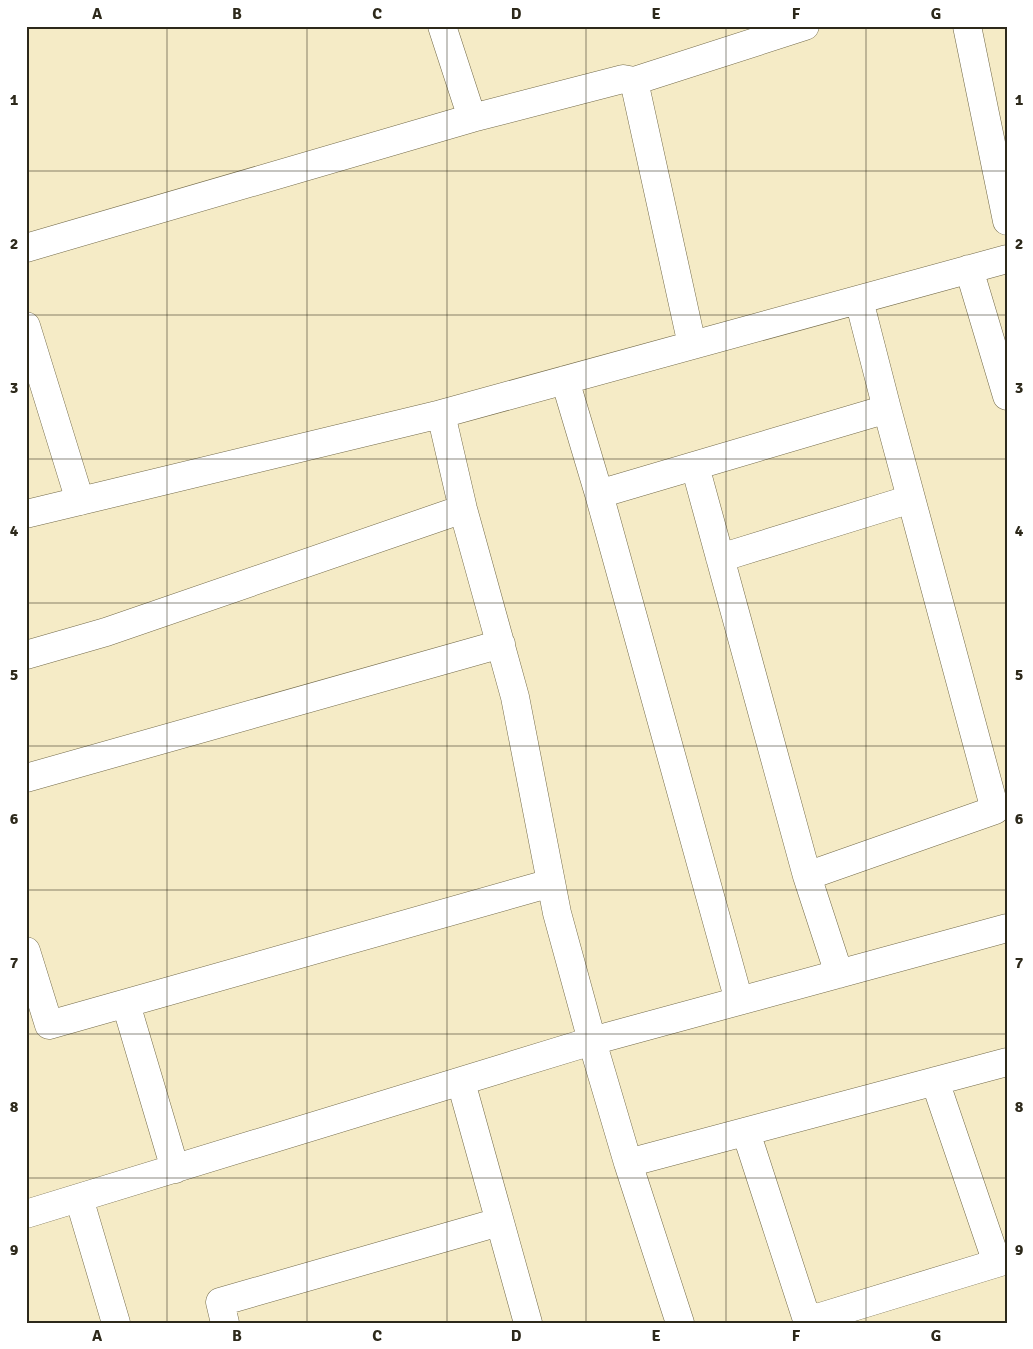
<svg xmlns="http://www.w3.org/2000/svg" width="1033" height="1349" viewBox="0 0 1033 1349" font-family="Signika,sans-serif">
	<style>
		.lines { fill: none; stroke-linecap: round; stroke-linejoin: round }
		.minor-casing { stroke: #736a49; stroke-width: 29 }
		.minor { stroke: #fff; stroke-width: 28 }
		.grid { fill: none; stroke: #2d291b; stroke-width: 1; stroke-opacity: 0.55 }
		.neatline { fill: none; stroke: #2d291b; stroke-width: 2 }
		.grid-label { font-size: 16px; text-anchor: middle; font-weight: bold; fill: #2d291b }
	</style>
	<rect width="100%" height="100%" fill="#f5ebc6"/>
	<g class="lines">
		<g class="minor-casing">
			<path id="minor" d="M442,26L472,118
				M967,26L1007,221
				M634,81L692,345
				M26,248L472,118L623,79L634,81L805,26
				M969,269L1007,396
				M26,326L80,501
				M565,380L599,494L887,409L859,300
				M695,466L807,876L839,974
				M599,494L739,1001
				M26,514L441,414
				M720,558L911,499
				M26,655L106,632L463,509
				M26,778L501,644
				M807,876L995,810L887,409
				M26,951L49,1025L551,883
				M126,1004L175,1169
				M935,1081L997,1263
				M461,1082L528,1323
				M746,1132L808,1323
				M628,1163L1007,1062
				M79,1198L116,1323
				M26,1214L592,1041L1007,928
				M807,1321L1007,1260
				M225,1323L220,1302L499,1222
				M680,1323L628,1163L592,1041L557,913L515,697L463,509L441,414L1007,259"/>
		</g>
		<use href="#minor" class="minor"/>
	</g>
	<path class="grid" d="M167,26V1323M307,26V1323M447,26V1323M586,26V1323M726,26V1323M866,26V1323M26,171H1007M26,315H1007M26,459H1007M26,603H1007M26,746H1007M26,890H1007M26,1034H1007M26,1178H1007"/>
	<rect width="1033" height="1349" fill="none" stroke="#ffffff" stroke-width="55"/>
	<rect x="28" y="28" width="978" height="1294" class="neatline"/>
	<g class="grid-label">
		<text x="97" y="19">A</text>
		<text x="237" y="19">B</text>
		<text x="377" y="19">C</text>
		<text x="516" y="19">D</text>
		<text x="656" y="19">E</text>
		<text x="796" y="19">F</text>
		<text x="936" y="19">G</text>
		<text x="14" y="105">1</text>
		<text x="1019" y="105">1</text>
		<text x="14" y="249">2</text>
		<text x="1019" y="249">2</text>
		<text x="14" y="393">3</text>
		<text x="1019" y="393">3</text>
		<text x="14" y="536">4</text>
		<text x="1019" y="536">4</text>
		<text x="14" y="680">5</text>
		<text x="1019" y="680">5</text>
		<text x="14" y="824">6</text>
		<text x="1019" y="824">6</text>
		<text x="14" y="968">7</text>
		<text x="1019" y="968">7</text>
		<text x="14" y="1112">8</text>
		<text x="1019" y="1112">8</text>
		<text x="14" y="1255">9</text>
		<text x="1019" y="1255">9</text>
		<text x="97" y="1341">A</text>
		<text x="237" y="1341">B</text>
		<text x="377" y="1341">C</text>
		<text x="516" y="1341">D</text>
		<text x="656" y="1341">E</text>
		<text x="796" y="1341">F</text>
		<text x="936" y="1341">G</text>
	</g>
</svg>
